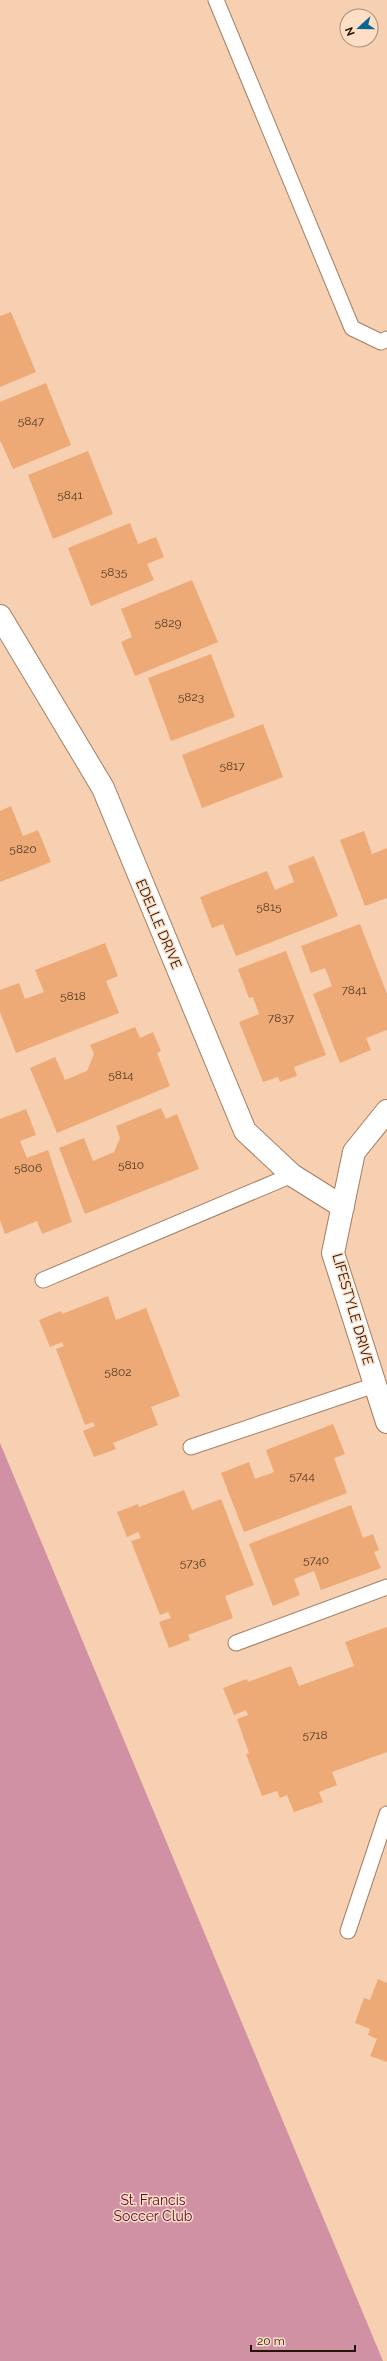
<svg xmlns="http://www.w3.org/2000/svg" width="387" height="2361" viewBox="0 0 387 2361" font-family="Raleway,sans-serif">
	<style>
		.green { fill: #d191a5 }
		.building { fill: #edaa76 }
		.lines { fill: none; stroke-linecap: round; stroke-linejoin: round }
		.lane-casing { stroke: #a37e62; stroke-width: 17 }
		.street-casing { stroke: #a37e62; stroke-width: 24 }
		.lane { stroke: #fff; stroke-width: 15 }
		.street { stroke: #fff; stroke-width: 22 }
		.labels { text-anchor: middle; stroke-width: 3; stroke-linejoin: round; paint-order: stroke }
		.number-label { font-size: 12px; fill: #553a24 }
		.street-label { font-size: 14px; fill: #221409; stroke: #ffdec6 }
		.park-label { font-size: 14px; fill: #540c2d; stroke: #ffdec6 }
	</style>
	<rect width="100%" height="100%" fill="#f7cfb1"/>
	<path class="green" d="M0,1443L383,2361H0Z"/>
	<path class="building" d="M11,312L36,372L0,387V316Z
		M46,383L71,445L13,469L0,440V402Z
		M88,451L113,514L53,539L28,475Z
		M130,523L138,544L156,537L164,557L147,564L154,580L91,606L68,548Z
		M192,580L218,642L135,676L121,642L132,637L121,609Z
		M211,654L235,717L171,741L148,678Z
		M263,724L283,777L202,808L182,755Z
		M11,806L23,836L38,830L51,862L0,882V811Z
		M364,831L372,854L387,848V898L365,906L340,840Z
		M314,856L338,916L236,956L223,924L212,928L200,897L267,871L275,890L294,882L288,866Z
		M360,924L387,994V1030L366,1038L371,1050L340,1063L313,994L332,986L325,968L311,973L301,946Z
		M105,943L118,976L106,981L119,1013L16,1053L0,1012V990L19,983L25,999L44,992L35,970Z
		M286,951L326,1055L294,1067L297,1076L280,1082L278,1077L263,1082L239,1022L259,1014L253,997L249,998L238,969Z
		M135,1027L140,1038L153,1032L161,1051L157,1053L170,1086L57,1133L30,1068L55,1057L65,1080L87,1071L94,1054L90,1045Z
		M161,1108L166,1119L177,1114L199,1169L85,1214L59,1148L84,1138L93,1161L114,1152L120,1138L116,1126Z
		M26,1109L36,1135L20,1141L27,1158L48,1150L72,1222L42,1234L37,1221L5,1234L0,1220V1119Z
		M108,1296L116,1320L146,1308L180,1396L151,1407L158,1425L113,1443L116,1449L94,1457L83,1431L95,1426L93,1422L85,1425L56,1349L64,1346L62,1342L50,1347L39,1320L61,1311L62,1314Z
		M333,1424L345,1454L334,1458L347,1493L244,1532L221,1473L249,1462L255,1479L274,1472L266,1450Z
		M184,1490L192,1510L221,1499L254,1585L225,1596L233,1618L188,1635L190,1640L169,1648L159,1622L171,1618L168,1612L160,1615L131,1541L141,1538L138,1532L127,1537L117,1512L138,1504L139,1507Z
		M351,1505L363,1538L373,1534L379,1550L374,1552L381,1568L321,1590L314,1571L294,1579L300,1595L273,1606L249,1544Z
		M387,1627V1752L332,1772L337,1785L319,1792L323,1802L294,1812L287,1795L280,1798L277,1791L262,1796L246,1754L249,1753L237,1719L248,1715L246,1710L234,1715L223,1688L247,1679L248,1682L291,1666L299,1686L354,1666L345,1642Z
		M378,1979L387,1983V2062L370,2056L377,2039L368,2035L370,2029L355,2023L364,1998L370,2000Z"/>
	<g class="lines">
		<g class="lane-casing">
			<path id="lane" d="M216,0L352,328L381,342L387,339
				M43,1280L292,1175
				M191,1447L375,1385
				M236,1643L387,1587
				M348,1931L387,1814"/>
		</g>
		<g class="street-casing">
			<path id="street" d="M0,616L103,788L245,1131L292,1175L343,1207
				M387,1111L354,1152L333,1253L387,1422"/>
		</g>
		<use href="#lane" class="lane"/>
		<use href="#street" class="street"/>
	</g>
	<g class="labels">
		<g class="number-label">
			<text x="31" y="425">5847</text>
			<text x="70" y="499">5841</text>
			<text x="114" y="576">5835</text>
			<text x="168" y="627">5829</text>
			<text x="191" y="701">5823</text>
			<text x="232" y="770">5817</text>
			<text x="23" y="853">5820</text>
			<text x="269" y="911">5815</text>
			<text x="354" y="994">7841</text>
			<text x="73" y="1000">5818</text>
			<text x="281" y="1022">7837</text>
			<text x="121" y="1079">5814</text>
			<text x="131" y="1169">5810</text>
			<text x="28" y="1172">5806</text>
			<text x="118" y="1376">5802</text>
			<text x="302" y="1480">5744</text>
			<text x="316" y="1564">5740</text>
			<text x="193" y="1567">5736</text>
			<text x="315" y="1739">5718</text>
		</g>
		<g class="street-label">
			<text transform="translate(159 924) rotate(67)" y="5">EDELLE DRIVE</text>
			<text transform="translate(353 1309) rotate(74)" y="5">LIFESTYLE DRIVE</text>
		</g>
		<g class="park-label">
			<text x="153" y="2205">St. Francis<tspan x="153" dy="16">Soccer Club</tspan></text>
		</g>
	</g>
	<g transform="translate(359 28) rotate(249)"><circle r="19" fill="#ffdec6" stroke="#a78d7a"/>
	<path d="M0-3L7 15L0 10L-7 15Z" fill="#066796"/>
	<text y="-6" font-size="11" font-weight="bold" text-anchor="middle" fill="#221409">N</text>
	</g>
	<path d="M251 2345v6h104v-6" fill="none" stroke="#221409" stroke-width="2"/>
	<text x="257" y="2345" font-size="12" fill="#221409" stroke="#ffdec6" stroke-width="3" paint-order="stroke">20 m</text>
</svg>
